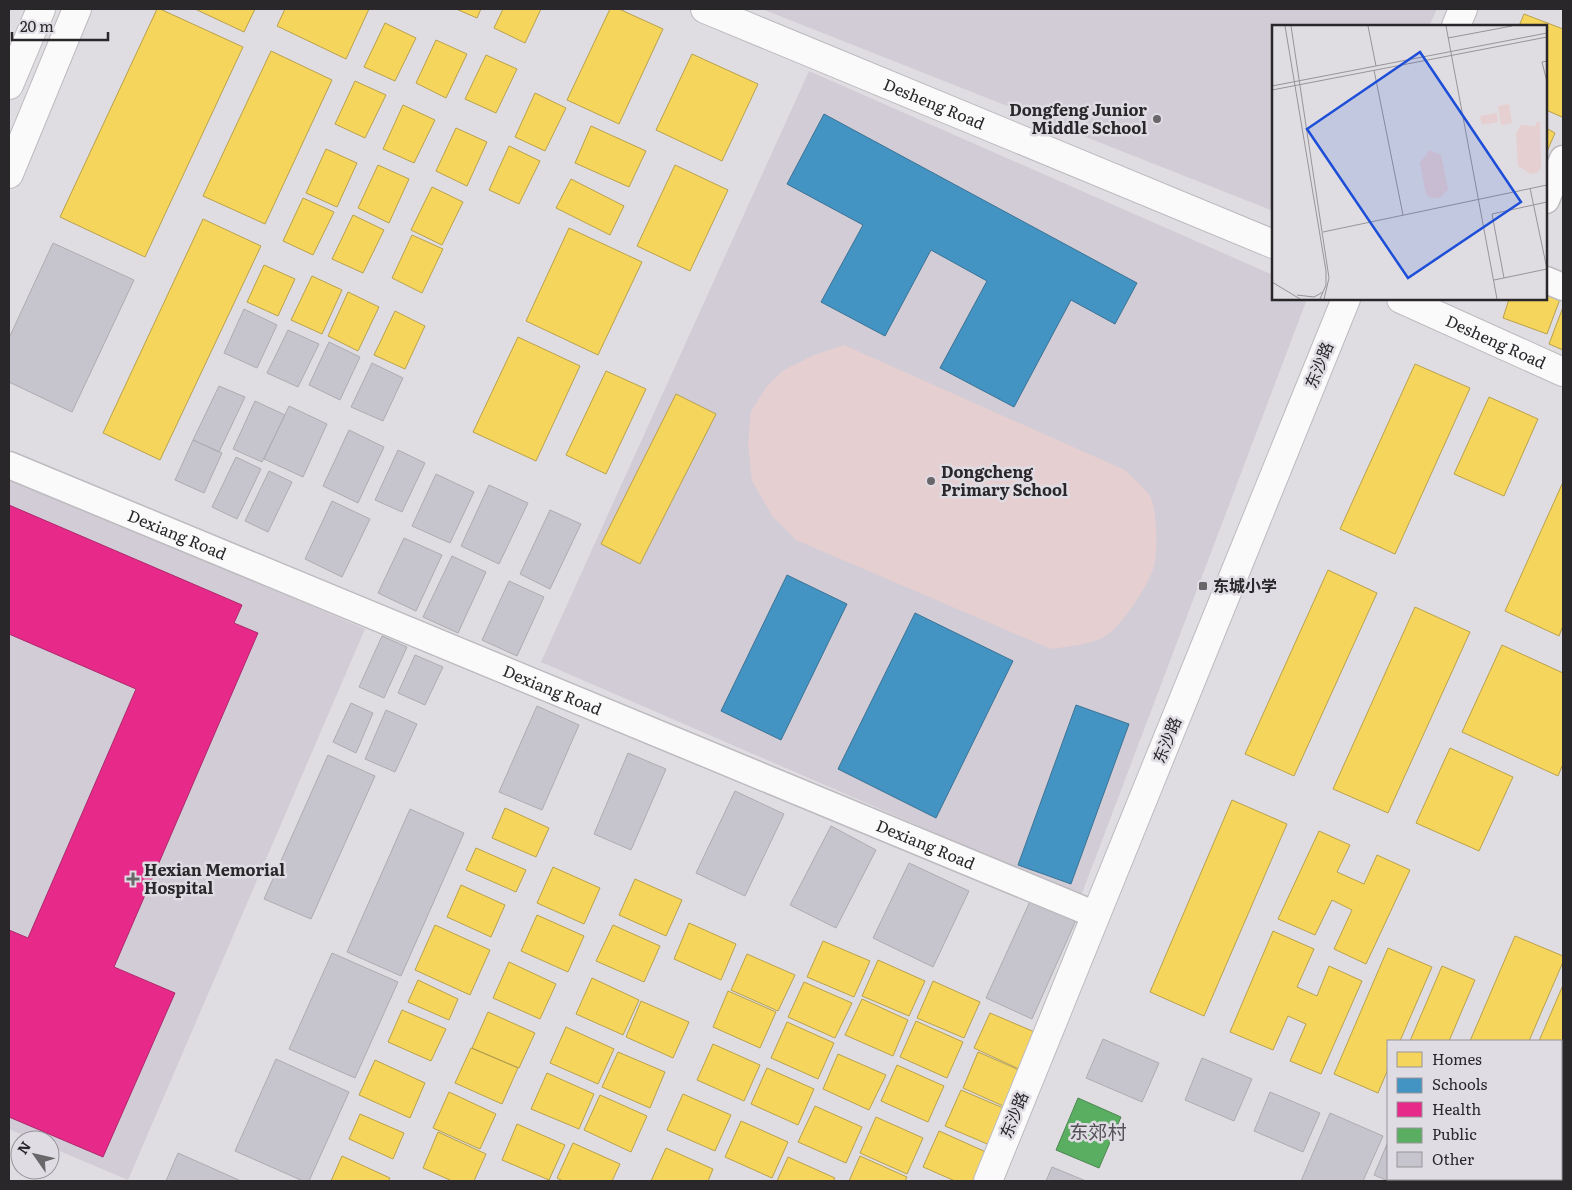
<svg xmlns="http://www.w3.org/2000/svg" width="1572" height="1190" viewBox="0 0 1572 1190" font-family="Literata,'Noto Sans SC',serif">
	<style>
		.built { fill: #d1ccd5 }
		.green { fill: #e5cfd1 }
		.homes { fill: #f6d55c; stroke: #b8a14d }
		.schools { fill: #4393c3; stroke: #3b7395 }
		.health { fill: #e7298a; stroke: #ae286d }
		.public { fill: #5aae61; stroke: #4b8650 }
		.building { fill: #c6c5ce; stroke: #adacaf }
		.lines { fill: none; stroke-linecap: round; stroke-linejoin: round }
		.minor-casing { stroke: #bdbbbf; stroke-width: 29 }
		.tertiary-casing { stroke: #bdbbbf; stroke-width: 30 }
		.primary-casing { stroke: #bdbbbf; stroke-width: 30 }
		.minor { stroke: #fafafb; stroke-width: 26 }
		.tertiary { stroke: #fafafb; stroke-width: 28 }
		.primary { stroke: #fafafb; stroke-width: 28 }
		.poi-dot { fill: #69676a; stroke: #e0dce3; stroke-width: 2 }
		.labels { text-anchor: middle; stroke-width: 5; stroke-linejoin: round; paint-order: stroke }
		.street-label { font-size: 16px; fill: #29272a; stroke: #e0dce3 }
		.poi-label { font-size: 16px; font-weight: bold; fill: #29272a; stroke: #e0dce3; text-anchor: start }
		.quarter-label { font-size: 19px; fill: #535056; stroke: #e0dce3 }
		.inset-road { fill: none; stroke: #979498; stroke-width: 1 }
		.view { fill: #1d4ed8; fill-opacity: 0.15; stroke: #1d4ed8; stroke-width: 2.5 }
		.inset-edge { fill: none; stroke: #29272a; stroke-width: 2.5 }
	</style>
	<rect width="100%" height="100%" fill="#e0dde2"/>
	<path class="built" d="M762,9H1437L1429,26H1273V211Z
		M809,71L1273,275V299H1307L1081,896L541,662Z
		M9,476L365,629L128,1180L50,1147V1140H33L9,1129Z"/>
	<path class="green" d="M844,345L1125,470C1131,476 1148,491 1151,498C1157,512 1158,551 1154,566C1149,585 1122,625 1107,635C1095,644 1065,647 1051,649L796,540L773,517L752,481L748,444L751,411L767,386L784,370L814,355Z"/>
	<path class="homes" d="M157,9H160L243,47L145,257L60,217Z
		M195,9H255L244,32Z
		M285,9H369L346,59L277,26Z
		M456,9H481L477,18Z
		M503,9H541L525,43L494,28Z
		M610,9H619L663,29L619,124L567,100Z
		M1524,14L1563,29V114L1562,117L1546,110V26H1519Z
		M385,23L416,38L395,81L364,67Z
		M436,40L467,54L446,98L416,83Z
		M271,51L332,80L265,224L203,196Z
		M692,54L758,84L722,161L656,130Z
		M486,55L517,69L496,113L465,99Z
		M355,81L386,95L365,138L335,124Z
		M535,93L566,108L545,151L515,137Z
		M403,105L435,120L414,163L383,149Z
		M591,126L646,151L629,187L575,163Z
		M456,128L487,142L467,186L436,171Z
		M1546,128L1555,133L1546,154Z
		M509,146L540,161L519,204L489,190Z
		M326,149L357,163L337,207L306,193Z
		M378,165L409,179L389,223L358,208Z
		M675,165L728,190L690,271L637,246Z
		M571,179L624,206L610,235L556,208Z
		M432,187L463,202L442,245L411,230Z
		M303,198L334,212L313,255L283,241Z
		M353,215L384,230L363,273L332,259Z
		M203,219L261,246L160,460L103,433Z
		M569,228L642,262L598,355L526,321Z
		M412,235L443,249L422,293L392,278Z
		M264,265L295,279L278,316L247,302Z
		M312,276L342,290L322,334L291,320Z
		M348,292L379,307L358,351L328,336Z
		M1546,294L1560,299L1547,334L1503,318L1509,299H1546Z
		M1563,307V350L1549,344Z
		M395,311L425,326L405,369L374,355Z
		M518,337L580,366L536,461L473,432Z
		M1415,364L1470,388L1395,554L1340,529Z
		M606,371L646,389L606,474L566,455Z
		M676,394L716,414L640,564L601,544Z
		M1489,397L1538,419L1504,496L1454,474Z
		M1563,482V626L1559,636L1505,611Z
		M1328,570L1377,593L1294,776L1245,754Z
		M1415,607L1470,632L1388,813L1333,789Z
		M1502,645L1563,673V764L1558,776L1462,732Z
		M1450,748L1513,777L1479,851L1416,823Z
		M1232,800L1287,824L1204,1016L1150,992Z
		M505,808L549,828L536,857L492,838Z
		M1319,831L1350,845L1337,872L1364,884L1377,855L1410,870L1366,964L1334,949L1352,910L1332,900L1315,935L1278,919Z
		M476,848L526,870L516,892L466,870Z
		M553,867L600,888L584,924L537,903Z
		M635,879L682,900L666,936L619,915Z
		M461,885L505,905L491,937L447,917Z
		M537,915L584,936L568,972L521,951Z
		M689,923L736,944L721,980L674,959Z
		M435,925L490,950L470,995L415,970Z
		M613,925L660,946L644,982L596,961Z
		M1273,931L1314,949L1297,987L1317,996L1329,966L1362,981L1321,1074L1290,1061L1306,1024L1288,1016L1273,1050L1230,1032Z
		M1515,936L1563,956V962L1529,1041H1470Z
		M823,941L870,961L854,997L807,977Z
		M1388,948L1432,967L1400,1041H1388V1069L1378,1093L1334,1074Z
		M747,954L795,975L778,1011L731,990Z
		M878,960L925,981L909,1016L862,996Z
		M509,962L556,984L540,1019L493,998Z
		M1442,966L1475,980L1449,1041H1410Z
		M592,978L639,1000L623,1035L576,1014Z
		M418,980L458,999L449,1020L408,1002Z
		M933,981L980,1002L964,1038L917,1018Z
		M804,982L852,1003L835,1038L788,1017Z
		M1563,985V1120L1561,1125V1041H1539Z
		M728,991L776,1012L760,1048L713,1027Z
		M862,999L908,1020L893,1056L845,1035Z
		M641,1001L689,1022L673,1058L626,1037Z
		M402,1010L446,1029L431,1061L388,1042Z
		M488,1012L535,1033L519,1068L472,1048Z
		M990,1013L1037,1033L1021,1070L974,1048Z
		M916,1021L963,1042L947,1078L900,1057Z
		M787,1022L834,1043L818,1079L771,1058Z
		M566,1027L614,1049L598,1084L550,1063Z
		M713,1044L760,1065L744,1101L697,1080Z
		M471,1048L518,1068L502,1104L455,1083Z
		M618,1052L665,1072L650,1108L602,1087Z
		M978,1052L1026,1073L1010,1109L963,1088Z
		M838,1054L886,1075L869,1110L823,1089Z
		M375,1060L425,1083L410,1118L359,1095Z
		M897,1065L944,1086L928,1122L881,1101Z
		M767,1068L814,1089L798,1125L751,1104Z
		M547,1073L594,1094L579,1129L531,1109Z
		M961,1090L1008,1110L992,1146L945,1126Z
		M449,1092L496,1114L480,1149L433,1128Z
		M683,1094L731,1115L715,1151L667,1130Z
		M600,1095L647,1116L631,1152L584,1130Z
		M815,1106L862,1127L846,1163L798,1142Z
		M360,1114L404,1133L393,1159L349,1139Z
		M876,1117L923,1138L907,1174L860,1153Z
		M741,1121L788,1142L772,1178L725,1157Z
		M517,1124L565,1145L549,1180L502,1160Z
		M939,1131L986,1152L973,1181H955L923,1167Z
		M438,1132L486,1154L474,1181H452L423,1168Z
		M1563,1142V1181H1547L1548,1179H1561V1148Z
		M573,1143L620,1164L612,1181H563L557,1178Z
		M666,1148L713,1169L708,1181H651Z
		M342,1156L390,1178L388,1181H331Z
		M860,1156L907,1177L905,1181H849Z
		M788,1157L835,1178L833,1181H777Z"/>
	<path class="schools" d="M824,114L1137,283L1115,324L1071,300L1014,407L940,368L987,281L931,250L885,336L821,302L863,225L787,184Z
		M787,575L847,604L781,740L721,711Z
		M915,613L1013,661L936,818L838,769Z
		M1076,705L1129,724L1071,884L1018,865Z"/>
	<path class="health" d="M9,505L242,605L234,623L258,633L114,967L175,993L103,1157L9,1117V930L28,938L136,689L9,634Z"/>
	<path class="public" d="M1078,1098L1121,1117L1099,1168L1056,1150Z"/>
	<path class="building" d="M53,243L134,280L72,412L9,382V338Z
		M244,309L277,325L257,368L224,353Z
		M288,330L319,344L298,387L267,373Z
		M329,342L360,357L340,400L309,385Z
		M372,363L403,378L383,421L351,407Z
		M219,386L245,397L219,452L193,440Z
		M255,401L285,415L262,462L233,449Z
		M289,406L327,424L303,477L264,459Z
		M349,430L384,447L358,503L323,486Z
		M193,440L222,453L204,493L175,480Z
		M398,450L425,463L402,512L375,500Z
		M236,457L261,469L237,519L212,507Z
		M269,471L292,482L268,532L245,521Z
		M436,474L474,492L450,543L412,526Z
		M489,485L528,503L499,564L461,546Z
		M332,501L370,519L342,577L305,559Z
		M550,510L581,524L550,589L520,574Z
		M404,538L442,555L416,611L378,593Z
		M452,556L486,572L458,633L423,617Z
		M509,581L544,597L517,656L482,640Z
		M382,636L407,647L384,698L359,687Z
		M415,655L443,667L425,705L398,693Z
		M351,703L373,713L356,753L333,742Z
		M537,706L579,725L542,810L499,792Z
		M386,710L417,724L395,772L365,759Z
		M628,753L666,769L631,850L594,834Z
		M328,755L375,776L311,919L264,899Z
		M735,791L784,814L745,896L696,873Z
		M410,809L464,833L401,976L347,952Z
		M831,826L876,850L836,928L790,905Z
		M909,863L969,891L933,967L873,938Z
		M1032,897L1077,918L1032,1019L986,998Z
		M332,953L398,982L355,1078L289,1049Z
		M1103,1039L1159,1063L1142,1102L1086,1078Z
		M1202,1058L1252,1079L1234,1121L1185,1100Z
		M276,1059L349,1092L309,1181H303L235,1151Z
		M1270,1092L1320,1113L1303,1152L1254,1131Z
		M1330,1113L1383,1136L1363,1181H1301Z
		M1387,1144L1388,1179H1411L1410,1181H1388L1374,1175Z
		M178,1153L241,1181H166Z
		M1052,1167L1086,1181H1046Z
		M1423,1179H1457L1463,1181H1422Z"/>
	<g class="lines">
		<g class="minor-casing">
			<g id="minor">
				<path d="M1546,200L1563,159"/>
				<path d="M1546,280L1563,287"/>
				<path id="s1" d="M9,465L1096,915"/>
			</g>
		</g>
		<g class="tertiary-casing">
			<g id="tertiary">
				<path id="s2" d="M705,9L1273,244"/>
				<path d="M1456,26L1463,9"/>
				<path id="s3" d="M1401,299L1563,372"/>
				<path d="M988,1181L1346,299"/>
			</g>
		</g>
		<g class="primary-casing">
			<path id="primary" d="M9,85L41,9
				M9,174L77,9"/>
		</g>
		<use href="#minor" class="minor"/>
		<use href="#tertiary" class="tertiary"/>
		<use href="#primary" class="primary"/>
	</g>
	<g class="poi-dot">
		<circle cx="1157" cy="119" r="5"/>
		<circle cx="931" cy="481" r="5"/>
		<rect x="1198" y="581" width="10" height="10" rx="2.5"/>
		<path d="M130.5 871.5h5v5h5v5h-5v5h-5v-5h-5v-5h5z"/>
	</g>
	<g class="labels">
		<g class="street-label">
			<text dy="6" stroke="none"><textPath href="#s2" startOffset="248">Desheng Road</textPath></text>
			<text dy="6" stroke="none"><textPath href="#s3" startOffset="104">Desheng Road</textPath></text>
			<text transform="translate(1319 365) rotate(-68)" y="6">东沙路</text>
			<text dy="6" stroke="none"><textPath href="#s1" startOffset="182">Dexiang Road</textPath></text>
			<text dy="6" stroke="none"><textPath href="#s1" startOffset="588">Dexiang Road</textPath></text>
			<text transform="translate(1167 740) rotate(-68)" y="6">东沙路</text>
			<text dy="6" stroke="none"><textPath href="#s1" startOffset="992">Dexiang Road</textPath></text>
			<text transform="translate(1014 1115) rotate(-68)" y="6">东沙路</text>
		</g>
		<g class="poi-label">
			<text x="1147" y="116" text-anchor="end">Dongfeng Junior<tspan x="1147" dy="18">Middle School</tspan></text>
			<text x="941" y="478">Dongcheng<tspan x="941" dy="18">Primary School</tspan></text>
			<text x="1213" y="592">东城小学</text>
			<text x="144" y="876">Hexian Memorial<tspan x="144" dy="18">Hospital</tspan></text>
		</g>
		<g class="quarter-label">
			<text x="1098" y="1139">东郊村</text>
		</g>
	</g>
	<g transform="translate(1272 25)">
		<rect width="275" height="275" fill="#e0dde2"/>
		<path d="M237,79L240,98L229,100L226,81ZM225,88L226,97L210,100L208,91ZM264,97H268L269,143L265,148L259,149L246,141L244,108L249,100L264,101ZM157,125L169,130L176,164L168,173H158L154,169L148,138Z" fill="#e5cfd1"/>
		<path class="inset-road" d="M13,1L54,246V260L48,274M19,1L57,253L52,274M96,1L104,41M174,1L225,274M176,13L240,1M275,36L270,37L275,57M102,45L131,190M0,61L275,8M0,65L275,12M258,163L275,244M51,207L275,160M232,253L220,189L275,177M222,255L275,244M0,257L28,274M25,270L42,272L51,267"/>
		<path class="view" d="M148,27L249,177L136,253L35,104Z"/>
		<rect width="275" height="275" class="inset-edge"/>
	</g>
	<rect width="1572" height="1190" fill="none" stroke="#29272a" stroke-width="20"/>
	<rect x="1387" y="1040" width="175" height="140" fill="#e0dce3" stroke="#979499"/>
	<rect x="1397" y="1052" width="25" height="15" fill="#f6d55c" stroke="#979499"/>
	<text x="1432" y="1065" font-size="15" fill="#29272a">Homes</text>
	<rect x="1397" y="1078" width="25" height="15" fill="#4393c3" stroke="#979499"/>
	<text x="1432" y="1090" font-size="15" fill="#29272a">Schools</text>
	<rect x="1397" y="1102" width="25" height="15" fill="#e7298a" stroke="#979499"/>
	<text x="1432" y="1115" font-size="15" fill="#29272a">Health</text>
	<rect x="1397" y="1128" width="25" height="15" fill="#5aae61" stroke="#979499"/>
	<text x="1432" y="1140" font-size="15" fill="#29272a">Public</text>
	<rect x="1397" y="1152" width="25" height="15" fill="#c6c5ce" stroke="#979499"/>
	<text x="1432" y="1165" font-size="15" fill="#29272a">Other</text>
	<g transform="translate(35 1155) rotate(304)"><circle r="24" fill="#e0dce3" stroke="#979499"/>
	<path d="M0-4L9 19L0 12L-9 19Z" fill="#69676a"/>
	<text y="-8" font-size="14" font-weight="bold" text-anchor="middle" fill="#29272a">N</text>
	</g>
	<path d="M12 32v8h96v-8" fill="none" stroke="#29272a" stroke-width="2.5"/>
	<text x="20" y="32" font-size="15" fill="#29272a" stroke="#e0dce3" stroke-width="4" paint-order="stroke">20 m</text>
</svg>
